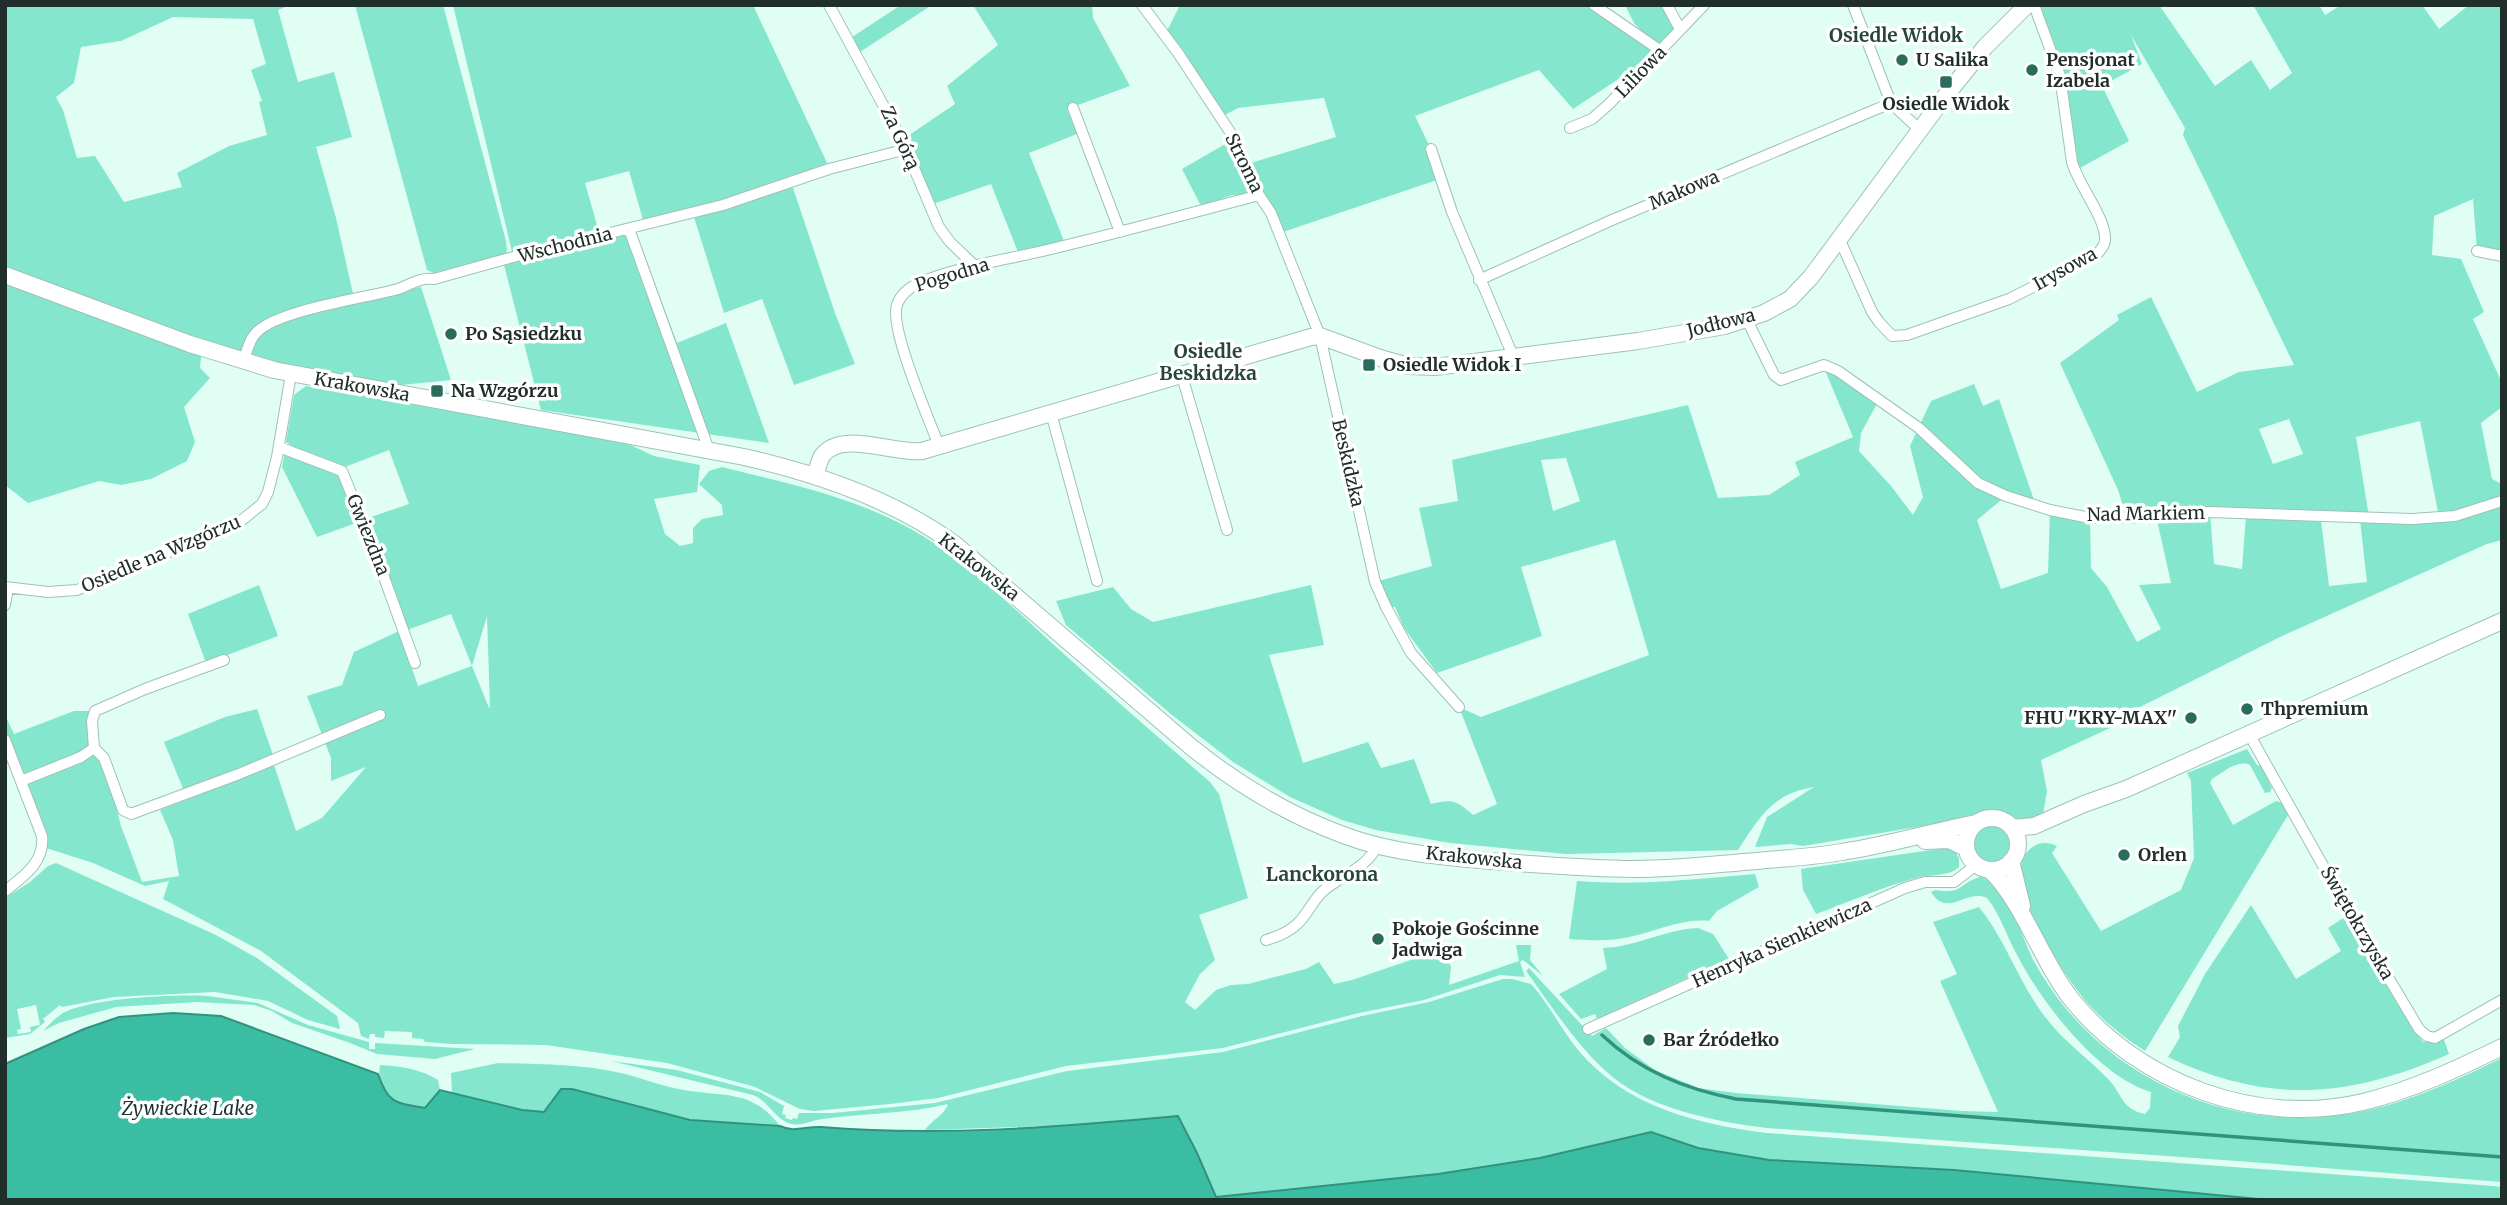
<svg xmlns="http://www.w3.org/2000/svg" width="2507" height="1205" viewBox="0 0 2507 1205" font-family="Merriweather,serif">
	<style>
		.green { fill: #83e6cd; fill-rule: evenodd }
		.water { fill: #3abda2; stroke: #32927e; stroke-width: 2 }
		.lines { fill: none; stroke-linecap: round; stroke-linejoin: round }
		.stream { stroke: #32927e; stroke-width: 3.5 }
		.street-casing { stroke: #9ec1b7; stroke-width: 12 }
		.secondary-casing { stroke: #9ec1b7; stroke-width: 18 }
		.street { stroke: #fff; stroke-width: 10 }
		.secondary { stroke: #fff; stroke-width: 16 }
		.poi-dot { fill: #296c5c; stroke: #fff; stroke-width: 2.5 }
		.labels { text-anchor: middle; stroke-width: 7; stroke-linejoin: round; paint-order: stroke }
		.poi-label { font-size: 18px; font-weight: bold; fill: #212f2b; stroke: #fff; text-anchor: start }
		.street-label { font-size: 18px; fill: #212f2b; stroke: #fff }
		.neighbourhood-label { font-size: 19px; font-weight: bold; fill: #26463d; stroke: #fff }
		.water-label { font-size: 19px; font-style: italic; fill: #1b312c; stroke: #fff }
	</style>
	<rect width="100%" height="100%" fill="#e1fef5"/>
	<path class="green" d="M5,5H290L278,10L298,82L334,72L352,137L316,147L336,218L354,298L356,300L421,287L451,380L401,385L243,362L202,347L200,368L210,378L184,407L195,442L187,461L151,479L121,485L99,481L28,503L5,485ZM173,17L253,19L266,64L251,70L262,101L259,102L267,135L229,146L177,173L182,187L124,202L95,156L77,158L63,110L56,97L74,83L81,47L121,41Z
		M355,5H443L506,241L507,250L505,255L436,274L427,270Z
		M453,5H753L829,167L753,193L643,220L629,171L585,183L599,232L635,229L677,343L726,323L769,443L541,410L503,261L513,256Z
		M901,5H932L860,52L852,37Z
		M973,5H1092L1093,18L1130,86L1067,109L1077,134L1029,153L1064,241L1018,252L991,184L930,205L902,140L955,104L947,86L998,45Z
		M1180,5H1594L1657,47L1634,23L1625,5H1673L1684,25L1661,51L1573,109L1539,70L1415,116L1431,149L1440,179L1280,233L1259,195L1251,163L1336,137L1324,98L1238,108L1223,116L1167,31Z
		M2034,5H2159L2215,86L2251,60L2270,90L2292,73L2253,5H2319L2325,15L2341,5H2422L2439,29L2469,5H2502V256L2477,251L2473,199L2434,216L2432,255L2461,259L2484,312L2473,319L2502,383V407L2481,423L2492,479L2502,484V540L2487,544L2280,637L2128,713L2110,728L2041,760L2047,791L2043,815L2021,821L2003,811L1994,810L1929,825L1803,846L1791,844L1755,847L1767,817L1814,787C1773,793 1759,818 1738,850L1566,854L1450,843L1376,830L1342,820L1290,797L1233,762L1172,715L1066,625L1056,601L1113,587L1131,609L1153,622L1311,585L1324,645L1269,655L1303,763L1368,742L1381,768L1414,759L1431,804C1453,799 1456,800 1473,815L1497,804L1459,707L1481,717L1649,655L1615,540L1521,567L1542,636L1437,673L1404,628L1395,607H1386L1375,582L1432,566L1419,508L1458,501L1452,460L1688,405L1718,498L1769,495L1800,475L1795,462L1853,437L1824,368L1878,402L1861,433L1859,451L1891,486L1913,515L1923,497L1910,446L1931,401L1974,384L1983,406L1999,399L2035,503L2006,496L1977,520L2001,589L2048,573L2050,510L2090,521L2091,568L2107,587L2137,642L2161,629L2139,585L2171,583L2157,520L2126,515L2118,490L2060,363L2119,320L2117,315L2151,297L2197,392L2239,372L2294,365L2183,135L2185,128L2131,35L2142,64L2102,86L2129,141L2080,168L2075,173L2067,114ZM2289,419L2303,454L2273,464L2259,429ZM2420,421L2439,517H2369L2356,437ZM1566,458L1580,501L1553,511L1541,460ZM2210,513L2246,515L2242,569L2214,564ZM2321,520H2360L2367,582L2329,586Z
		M1227,143L1232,148L1249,185L1251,194L1232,195L1201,206L1182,169Z
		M792,185L835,313L855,364L794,385L762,299L724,313L693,214Z
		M306,386L622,441L654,456L700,465L697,492L654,499L665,534L680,546L693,543V528L702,519L723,515L722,505L699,484L709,471L722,467C786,483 850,496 909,528C963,557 1008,603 1054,645C1105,691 1158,737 1210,782L1219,794L1248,898L1199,915L1215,960L1200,974L1185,1002L1195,1010L1216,990L1231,985L1248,984L1306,969L1319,962L1334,984L1352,980L1443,949L1451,967L1449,985L1519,961L1516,945H1531L1530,960L1543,976L1523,960L1520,962L1525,977L1500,975L1424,1000L1359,1013L1223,1048L1066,1066L938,1098L890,1104L814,1111L800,1109L755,1087L667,1063L546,1045L451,1044L425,1042L423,1039L412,1038V1032L385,1031L384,1038L375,1037V1034H370L369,1039L361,1036L358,1023L261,951L163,899L169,881L145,886L93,863L43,847L5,740V715L14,734L74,711H95L94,748L104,758L121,826L142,882L179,876L173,840L160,810L237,780L273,762L296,831L322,818L366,767L331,781V758L307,696L342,685L354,652L399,631L418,686L472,666L451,614L407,630L365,519L409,504L389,450L345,467L298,450L286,442L294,395ZM487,616L490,707L489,708L472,666Z
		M285,452L337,472L359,522L317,537L282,467Z
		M259,585L278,636L206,663L188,614Z
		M257,709L273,755L184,791L164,742L225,717Z
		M2247,749L2257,765L2261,766L2272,788L2270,792L2265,793L2250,765C2238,759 2222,773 2212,779L2210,783L2233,825L2276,801L2282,803L2288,815L2145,1051C2125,1038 2107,1024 2091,1007C2068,982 1998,881 2028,851C2036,842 2047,841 2057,846L2052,853L2101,931L2181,890L2194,858L2191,781L2187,773Z
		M1974 844a18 18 0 1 1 36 0a18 18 0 1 1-36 0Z
		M1945,848L1954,850L1959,858V867C1949,877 1929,874 1916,878C1882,887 1849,902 1816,914L1803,890L1801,869Z
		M56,863L216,935L257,958L337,1016L340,1029L308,1020L268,1001L215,992L114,997L62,1007L60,1005L43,1019L45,1022L30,1034L5,1038V898L30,882L48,866ZM36,1005L40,1025L30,1027L31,1032L18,1034L17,1030L21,1029L17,1009Z
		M1755,874L1759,887L1717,911L1709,921C1682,918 1655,932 1629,937C1608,942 1589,940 1569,939L1577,881C1637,886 1695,879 1755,874Z
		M1980,877C2009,882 2022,940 2035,963C2100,1081 2238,1140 2369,1110C2416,1099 2459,1079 2502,1058V1182L2237,1161L1767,1128C1718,1122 1655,1110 1615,1079C1579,1050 1553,1008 1526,971L1529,968L1592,1036L1606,1028L1625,1048L1655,1070L1698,1088L1736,1093L1962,1111L1998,1112L1940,981L1957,974L1933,922L1979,907C2006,940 2019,984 2046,1018C2063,1041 2088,1058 2108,1079C2122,1093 2121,1109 2145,1114L2150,1108L2151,1092C2099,1077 2041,1002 2017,955C2007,937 2000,914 1987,898C1966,888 1948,919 1931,892L1935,890C1963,895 1959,883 1980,877Z
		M2251,905L2296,979L2341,951L2328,928L2345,917L2417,1034L2423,1042H2431L2443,1037L2449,1054C2349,1098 2269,1105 2168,1057L2180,1037L2178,1026L2205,974Z
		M1698,928L1713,934L1729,959L1597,1019L1595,1014L1581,1019L1559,994L1607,969L1603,948C1637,947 1665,929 1698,928Z
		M1503,979H1512L1531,984C1549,1004 1561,1029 1578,1050C1626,1107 1697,1124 1767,1133L2494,1186L2502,1187V1200H2269L1954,1170L1769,1160L1698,1148L1651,1132L1540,1158L1438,1174L1215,1197L1197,1153L1178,1116L1085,1125L925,1130C931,1120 944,1116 948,1104C907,1114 865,1113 823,1119C812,1120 803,1126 791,1124C775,1120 769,1101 753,1095L611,1061L677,1070L760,1092L784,1106L782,1114L786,1115L785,1118L792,1120L793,1118L797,1119L799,1113H833L935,1103L1067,1071L1223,1052L1362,1016L1429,1002Z
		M208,996L258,1003L308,1025L369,1042V1049H375V1043L475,1049L435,1059L377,1054L350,1043L292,1023L272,1011L254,1005L197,1002L116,1007L59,1023L43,1031C49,1025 55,1018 63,1013C91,998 174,994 208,996Z
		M498,1063C539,1064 581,1064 621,1073C642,1078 663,1087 684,1090C724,1097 752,1089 780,1126L690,1120L572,1089L552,1100L544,1112L522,1110L452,1093L451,1073Z
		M380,1065C400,1066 421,1069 438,1080L440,1090L426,1108C399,1104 375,1099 380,1065Z"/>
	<path class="water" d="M173,1013L221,1016L378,1074C388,1104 396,1103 425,1108L440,1090L522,1110L544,1112L561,1089H572L690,1120L780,1126C794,1133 806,1126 821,1127C940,1137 1060,1127 1178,1116L1197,1153L1216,1197L1438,1174L1540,1158L1651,1132L1698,1148L1769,1160L1954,1170L2269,1200H5V1064L84,1029L119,1017Z"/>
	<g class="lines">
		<path class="stream" d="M1602,1035C1640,1071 1685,1089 1736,1099L2502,1157"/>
		<g class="street-casing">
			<path id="street" d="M829,5L902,140L939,227L950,242L975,266
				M1142,5L1178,53L1230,132L1259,195L1271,213L1320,336L1375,582L1386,607L1411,653L1459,707
				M1594,5L1661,51
				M1667,5L1680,29
				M1853,5L1891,103L1921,131
				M1073,108L1120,232
				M1570,128L1592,119L1609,104L1704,5
				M1431,149L1452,212L1513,356
				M629,229L709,450
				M1839,238L1872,312L1879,322L1892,336L1907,335L2009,299L2096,255C2100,251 2104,247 2105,241C2107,219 2078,185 2072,162L2060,76L2034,5
				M2477,251L2502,256
				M1479,280L1612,220L1891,103
				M1747,320L1774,375L1781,380L1824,365L1838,371L1919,428L1978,483L2006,496L2050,510L2090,518L2155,517L2210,512L2412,519L2455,516L2502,501
				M243,362C247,352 249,339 257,332C278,310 366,298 398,289C410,285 420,277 434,279L513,257L723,205L829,169L907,149
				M1182,376L1227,530
				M1051,413L1097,581
				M939,446C929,419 889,328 897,305C900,295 910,287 919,283C959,266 1005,260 1047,250C1118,233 1188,214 1259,195
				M279,447L342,471L372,544L415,663
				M5,587L48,592L77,590L237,524L262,504L268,492L277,457L291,374
				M5,605L8,588
				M2249,734L2344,903L2419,1029L2427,1036L2435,1038L2502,1000
				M5,740L42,836C45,862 24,876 5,891
				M94,748L104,758L123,810L131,814L239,774L380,715
				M21,781L81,757L94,748L92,721L95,711L145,689L224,660
				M1266,940C1277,937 1287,933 1296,925C1307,916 1312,901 1323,891C1340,876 1369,867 1377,845
				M1588,1029L1905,888L1925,882H1954L1976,865"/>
		</g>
		<g class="secondary-casing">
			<path id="secondary" d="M5,275L190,344L274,370L744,457C818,474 896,500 957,546L1190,746C1238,785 1288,815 1346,836C1392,853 1444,857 1492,861C1540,865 1587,869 1635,869C1676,869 1717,864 1757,861C1785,858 1814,857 1842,852C1888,845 1931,832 1976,823
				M815,476C817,470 819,461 822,456C841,429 895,455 922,451L1311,337L1320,336L1380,358L1408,366L1435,367L1638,341L1725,326L1764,313L1790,299L1811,277L1943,99L1985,47L2027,5
				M1966 844a26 26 0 1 1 52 0a26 26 0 1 1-52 0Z
				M2012,828L2034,826L2084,804L2126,789L2502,621
				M1925,841L1949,840L1966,848
				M2011,861L2022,906
				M1990,870C2024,903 2041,961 2072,1000C2140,1084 2258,1127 2363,1102C2412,1090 2457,1069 2502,1047"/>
		</g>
		<use href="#street" class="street"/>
		<use href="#secondary" class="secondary"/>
	</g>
	<g class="poi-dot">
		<circle cx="1902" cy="60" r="7"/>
		<circle cx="2032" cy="70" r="7"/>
		<rect x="1939" y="75" width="14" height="14" rx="3.5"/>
		<circle cx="451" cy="334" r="7"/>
		<rect x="1362" y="358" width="14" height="14" rx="3.5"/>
		<rect x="430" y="384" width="14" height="14" rx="3.5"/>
		<circle cx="2247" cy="709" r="7"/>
		<circle cx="2191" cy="718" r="7"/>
		<circle cx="2124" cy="855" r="7"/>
		<circle cx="1378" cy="939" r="7"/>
		<circle cx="1649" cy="1040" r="7"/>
	</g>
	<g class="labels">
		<g class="poi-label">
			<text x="1916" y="66">U Salika</text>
			<text x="2046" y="66">Pensjonat<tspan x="2046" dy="21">Izabela</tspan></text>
			<text x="1946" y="110" text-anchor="middle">Osiedle Widok</text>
			<text x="465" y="340">Po Sąsiedzku</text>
			<text x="1383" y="371">Osiedle Widok I</text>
			<text x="451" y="397">Na Wzgórzu</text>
			<text x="2261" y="715">Thpremium</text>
			<text x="2177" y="724" text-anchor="end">FHU ''KRY-MAX''</text>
			<text x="2138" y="861">Orlen</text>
			<text x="1392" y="935">Pokoje Gościnne<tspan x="1392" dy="21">Jadwiga</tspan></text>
			<text x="1663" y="1046">Bar Źródełko</text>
		</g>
		<g class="street-label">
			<text transform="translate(1641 72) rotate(-46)" y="6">Liliowa</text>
			<text transform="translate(900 138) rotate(65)" y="6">Za Górą</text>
			<text transform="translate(1244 163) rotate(64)" y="6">Stroma</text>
			<text transform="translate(1684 190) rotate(-23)" y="6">Makowa</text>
			<text transform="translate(565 245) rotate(-14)" y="6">Wschodnia</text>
			<text transform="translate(2065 269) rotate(-29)" y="6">Irysowa</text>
			<text transform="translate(952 275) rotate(-17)" y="6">Pogodna</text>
			<text transform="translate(1721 323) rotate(-14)" y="6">Jodłowa</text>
			<text transform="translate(362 387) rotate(10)" y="6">Krakowska</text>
			<text transform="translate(1348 463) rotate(77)" y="6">Beskidzka</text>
			<text transform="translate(2146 514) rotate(-1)" y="6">Nad Markiem</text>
			<text transform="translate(368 535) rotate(68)" y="6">Gwiezdna</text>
			<text transform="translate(161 554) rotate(-23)" y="6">Osiedle na Wzgórzu</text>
			<text transform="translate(979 567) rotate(38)" y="6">Krakowska</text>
			<text transform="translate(1474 858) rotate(6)" y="6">Krakowska</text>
			<text transform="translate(2357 923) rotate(60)" y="6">Świętokrzyska</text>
			<text transform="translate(1782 943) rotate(-24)" y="6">Henryka Sienkiewicza</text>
		</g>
		<g class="neighbourhood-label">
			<text x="1896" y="42">Osiedle Widok</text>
			<text x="1208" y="358">Osiedle<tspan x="1208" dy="22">Beskidzka</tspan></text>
			<text x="1322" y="881">Lanckorona</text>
		</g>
		<g class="water-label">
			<text x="188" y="1115">Żywieckie Lake</text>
		</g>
	</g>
	<rect width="2507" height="1205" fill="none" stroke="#212f2b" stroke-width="14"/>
</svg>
